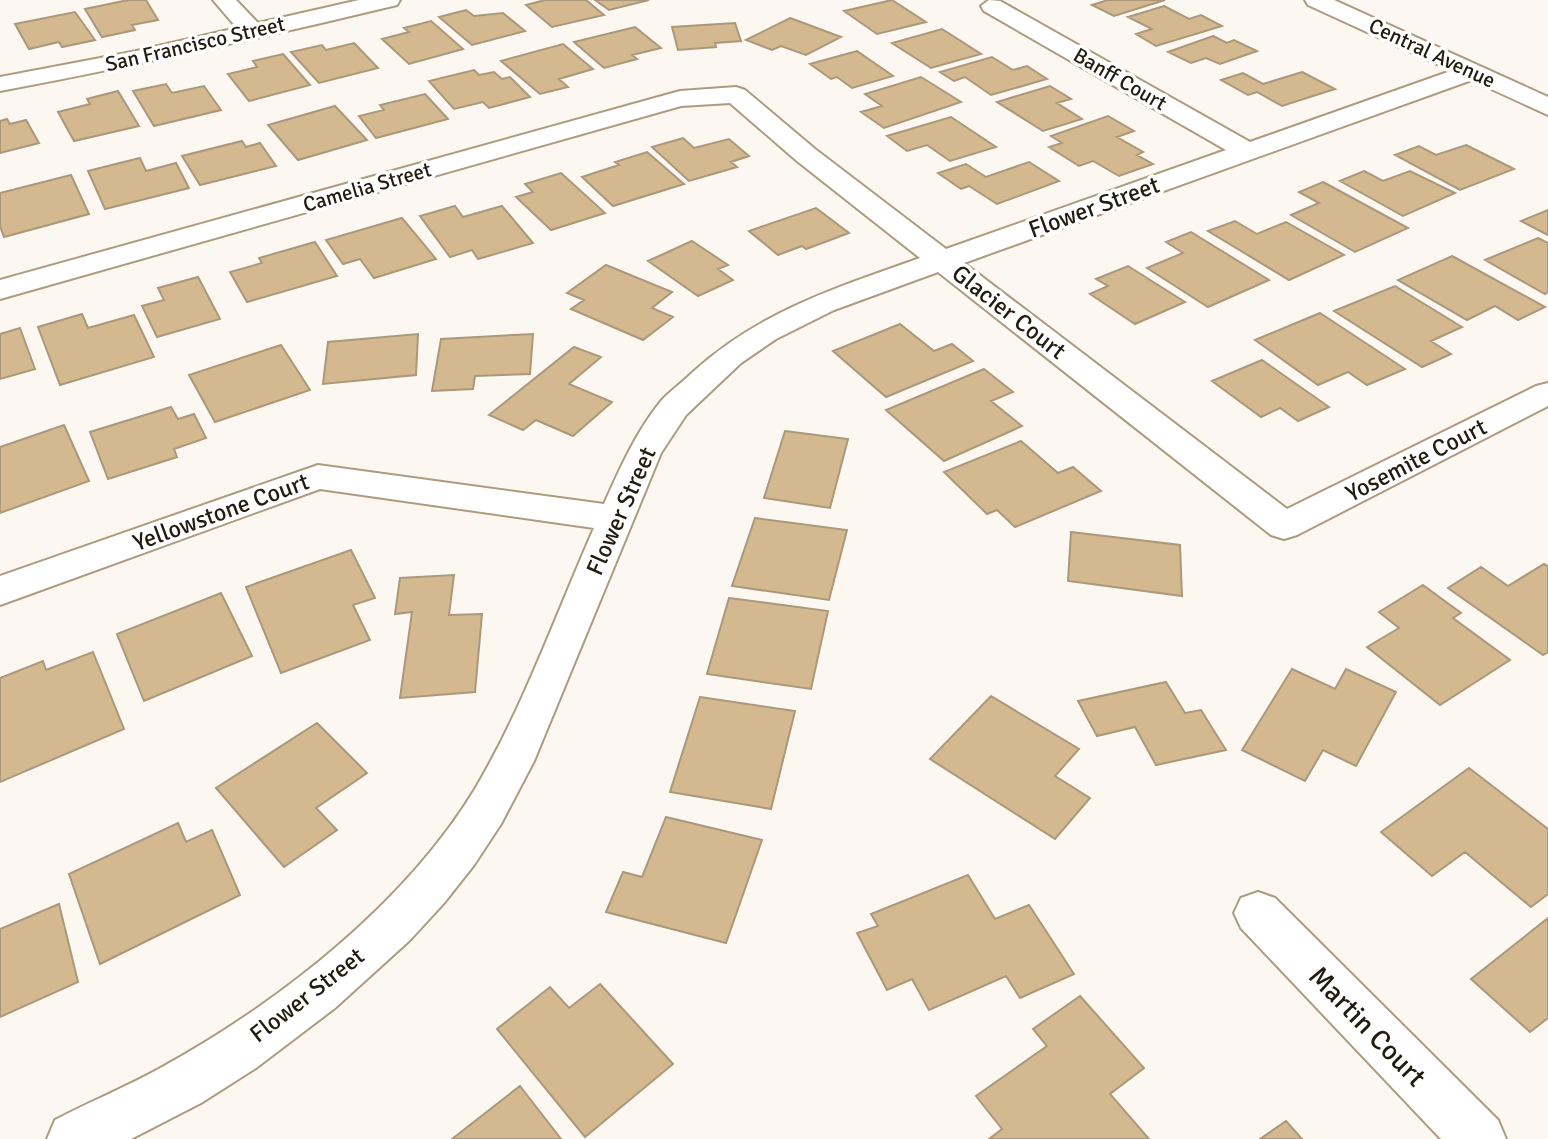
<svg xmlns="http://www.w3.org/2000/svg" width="1548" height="1139" viewBox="0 0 1548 1139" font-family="Signika,sans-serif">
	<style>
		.building { fill: #d4b990; stroke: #ab987b; stroke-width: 2 }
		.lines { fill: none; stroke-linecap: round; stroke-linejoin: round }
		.minor-casing { stroke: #ae9b7e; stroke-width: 4 }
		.tertiary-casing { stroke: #ae9b7e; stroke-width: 4 }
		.minor { fill: #fff; fill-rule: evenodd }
		.tertiary { fill: #fff; fill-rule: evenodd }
		.labels { text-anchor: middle; stroke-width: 7; stroke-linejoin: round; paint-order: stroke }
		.far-street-label { font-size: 21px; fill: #221b0f; stroke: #fff }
		.street-label { font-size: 24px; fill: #221b0f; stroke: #fff }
		.near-street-label { font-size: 28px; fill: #221b0f; stroke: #fff }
	</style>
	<rect width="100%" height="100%" fill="#fcf8f1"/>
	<path class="building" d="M128,0H146L158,20L132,25L135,30L102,37L85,9Z
		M545,0H586L604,15L552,27L526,5Z
		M595,0H649L609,10Z
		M892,0L926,22L877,34L844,11Z
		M1108,0H1107H1165L1114,16L1092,5Z
		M1164,6L1189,19L1201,15L1222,26L1156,46L1136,34L1152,29L1128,17Z
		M466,10L474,16L503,13L525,31L472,45L439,17Z
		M75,12L95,40L62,47L59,42L29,49L15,24Z
		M790,18L841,37L806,55L781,46L772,50L746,40Z
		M431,21L463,49L409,64L382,39L409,32L404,28Z
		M735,23L741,41L715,43L716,47L678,50L672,27Z
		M635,27L661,48L632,55L637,59L604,68L574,42Z
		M942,29L981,54L931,68L892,43Z
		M1213,36L1227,43L1234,40L1257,51L1220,64L1206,58L1191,63L1168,52Z
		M354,43L378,68L319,83L291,52L322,45L326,50Z
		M563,44L593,69L559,79L568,87L540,94L501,61Z
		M857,51L893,76L852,88L837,77L831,79L810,64Z
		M283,54L310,85L249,101L228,74L257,67L253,61Z
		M992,57L1013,70L1027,66L1047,79L991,95L965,77L954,81L940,72Z
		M474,70L479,75L494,72L502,79L510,77L530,97L489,108L483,102L454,109L429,81Z
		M1302,72L1335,89L1282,106L1257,92L1248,95L1221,80L1243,73L1263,84Z
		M921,77L961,102L884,128L861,112L882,106L865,94Z
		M166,84L172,93L204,86L221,110L154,126L133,91Z
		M1050,86L1071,99L1057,103L1082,119L1043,131L997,102Z
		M118,91L139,126L74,141L58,112L90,104L87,99Z
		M425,94L448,119L376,138L359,116L384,110L380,105Z
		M335,106L367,140L298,160L268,125Z
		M1108,116L1134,131L1117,137L1143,152L1137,155L1153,164L1119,176L1093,161L1079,166L1049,147L1062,143L1051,136Z
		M951,117L996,147L950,161L927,145L907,151L887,136Z
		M7,119L10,124L26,120L39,143L0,153V121Z
		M683,138L694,148L729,139L749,156L731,162L737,167L689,181L652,147Z
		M242,141L246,147L260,143L276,166L200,185L182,156Z
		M1466,145L1514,169L1460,190L1395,155L1419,146L1436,155Z
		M647,152L684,184L613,206L582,177L619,165L615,162Z
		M140,158L146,171L176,163L189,188L105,209L88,171Z
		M1029,162L1059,181L997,204L969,186L961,189L938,173L966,164L986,177Z
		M1364,171L1383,181L1410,171L1455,193L1403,216L1340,181Z
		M561,173L605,213L551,230L516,197L533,192L525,184Z
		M71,175L89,214L4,237L0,226V193Z
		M1323,182L1408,228L1355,252L1291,215L1319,203L1299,192Z
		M455,206L463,217L502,206L533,243L478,259L472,250L450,257L420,216Z
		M816,208L849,233L806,249L802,246L778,255L749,231Z
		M1548,210V235L1521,221Z
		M402,218L436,259L374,278L360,259L343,264L326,240Z
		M1235,221L1257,234L1286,222L1344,255L1289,280L1208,231Z
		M1191,232L1269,280L1208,307L1147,268L1183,253L1166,242Z
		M1538,238L1548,243V292L1545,294L1485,260Z
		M692,241L728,265L718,269L733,280L698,296L648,261Z
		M315,242L337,276L247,302L230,272L262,263L259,258Z
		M1452,256L1545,307L1518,320L1495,306L1467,320L1398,280Z
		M606,265L672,292L652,308L673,317L643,340L571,309L584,300L567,293Z
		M1128,266L1185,302L1135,324L1090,294L1108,286L1096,279Z
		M198,277L220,319L157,337L142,306L164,300L158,288Z
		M1395,286L1462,327L1431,341L1451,354L1422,367L1334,311Z
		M1320,313L1405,369L1367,385L1348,372L1318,385L1255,340Z
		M82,314L88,328L134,315L154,357L60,385L38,327Z
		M900,324L934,351L952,344L973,361L886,397L833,351Z
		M20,328L35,369L0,379V334Z
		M418,334L416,375L323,384L328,342Z
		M533,334L530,374L475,376L473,389L432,391L441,339Z
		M281,345L310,390L215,422L189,375Z
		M574,347L601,357L569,384L612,402L573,436L536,420L523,430L489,415Z
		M1262,360L1329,407L1298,421L1280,408L1261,417L1212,381Z
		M984,369L1013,392L991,401L1022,426L944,461L886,410Z
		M171,407L178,419L194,414L206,438L174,449L177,457L108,479L90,432Z
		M64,425L89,481L0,513V447Z
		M785,431L848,439L830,508L764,498Z
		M1021,441L1058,473L1073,467L1101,491L1015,527L997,510L987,514L944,472Z
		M755,518L847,530L829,600L732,586Z
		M1071,532L1180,545L1182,596L1068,581Z
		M351,550L375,598L353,605L370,640L281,673L246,587Z
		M1544,564L1548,566V652L1543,655L1448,588L1481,567L1508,586Z
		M454,575L449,615L482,614L475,692L400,698L412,612L395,614L400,578Z
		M1423,585L1461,613L1453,618L1510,660L1440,705L1367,647L1399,628L1379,612Z
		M221,593L252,656L144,701L117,634Z
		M729,598L828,611L811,689L707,674Z
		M93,652L124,729L0,782V678L43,661L46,670Z
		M1292,669L1335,689L1346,669L1396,692L1356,766L1323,750L1305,781L1242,750Z
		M1166,682L1185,713L1201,710L1226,750L1156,765L1135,727L1097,736L1078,701Z
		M991,696L1079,749L1055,776L1090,798L1055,839L930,759Z
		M700,697L795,711L771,809L670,792Z
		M317,723L367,773L316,808L337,830L284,867L216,788Z
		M1469,768L1548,829V894L1531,907L1465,852L1432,876L1381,832Z
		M666,817L762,840L726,943L606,912L623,872L642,877Z
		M178,823L186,842L212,830L240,895L100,964L69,874Z
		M968,875L995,919L1029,905L1074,974L1020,998L1006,976L929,1010L912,979L887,990L857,933L878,926L871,914Z
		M59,904L78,982L0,1017V929Z
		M1548,918V1018L1530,1032L1471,979Z
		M600,984L673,1064L585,1137L497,1029L550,987L569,1008Z
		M1080,996L1144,1068L1110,1094L1149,1139H989L1002,1129L976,1096L1047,1046L1033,1029Z
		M520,1086L561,1139H452Z
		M1286,1121L1302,1139H1260Z"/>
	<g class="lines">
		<g class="minor-casing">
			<path id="minor" d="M213,0H236L258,23L359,0H400L397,5C265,37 133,66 0,91V77L132,52L237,28Z
				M989,0L1000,1L1250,142L1462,67L1471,65L1480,67L1483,72L1480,77L964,263L1287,509L1536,386L1548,383V406L1297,535L1284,539L1271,535L938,272L834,310L776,339L741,363L686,415L661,453L534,761L501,824L474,865L444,903L410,940L335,1008L256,1068L201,1103L131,1139H47L55,1120C91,1101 129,1086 164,1066C281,1001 405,904 475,789C523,708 556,614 594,528L320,489L0,605V576L318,465L604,504C620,468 636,432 661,401C670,391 683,382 693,372C760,311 836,288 920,258L797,161L730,103L681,106L0,299V280L680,91L736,87L745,90L815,149L946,249L1226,150L984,11L981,6Z
				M1258,892L1275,898L1498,1120L1506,1139H1441L1241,928L1234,913L1241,898Z"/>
		</g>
		<g class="tertiary-casing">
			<path id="tertiary" d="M1305,0H1334L1548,97V115L1308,5Z"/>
		</g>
		<use href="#minor" class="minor"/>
		<use href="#tertiary" class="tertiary"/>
	</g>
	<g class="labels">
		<g class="far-street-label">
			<text transform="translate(195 44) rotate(-13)" y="7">San Francisco Street</text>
			<text transform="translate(1432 53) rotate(25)" y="7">Central Avenue</text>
			<text transform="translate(1120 79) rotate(30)" y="7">Banff Court</text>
			<text transform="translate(367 187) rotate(-16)" y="7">Camelia Street</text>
		</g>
		<g class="street-label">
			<text transform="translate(1094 207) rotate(-20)" y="8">Flower Street</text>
			<text transform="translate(1009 312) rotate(38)" y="8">Glacier Court</text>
			<text transform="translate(1416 460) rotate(-27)" y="8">Yosemite Court</text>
			<text transform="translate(621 511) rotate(-66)" y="8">Flower Street</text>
			<text transform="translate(221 512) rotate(-20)" y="8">Yellowstone Court</text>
			<text transform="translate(307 995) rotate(-38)" y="8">Flower Street</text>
		</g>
		<g class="near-street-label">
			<text transform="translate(1368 1026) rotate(46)" y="10">Martin Court</text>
		</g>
	</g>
</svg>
